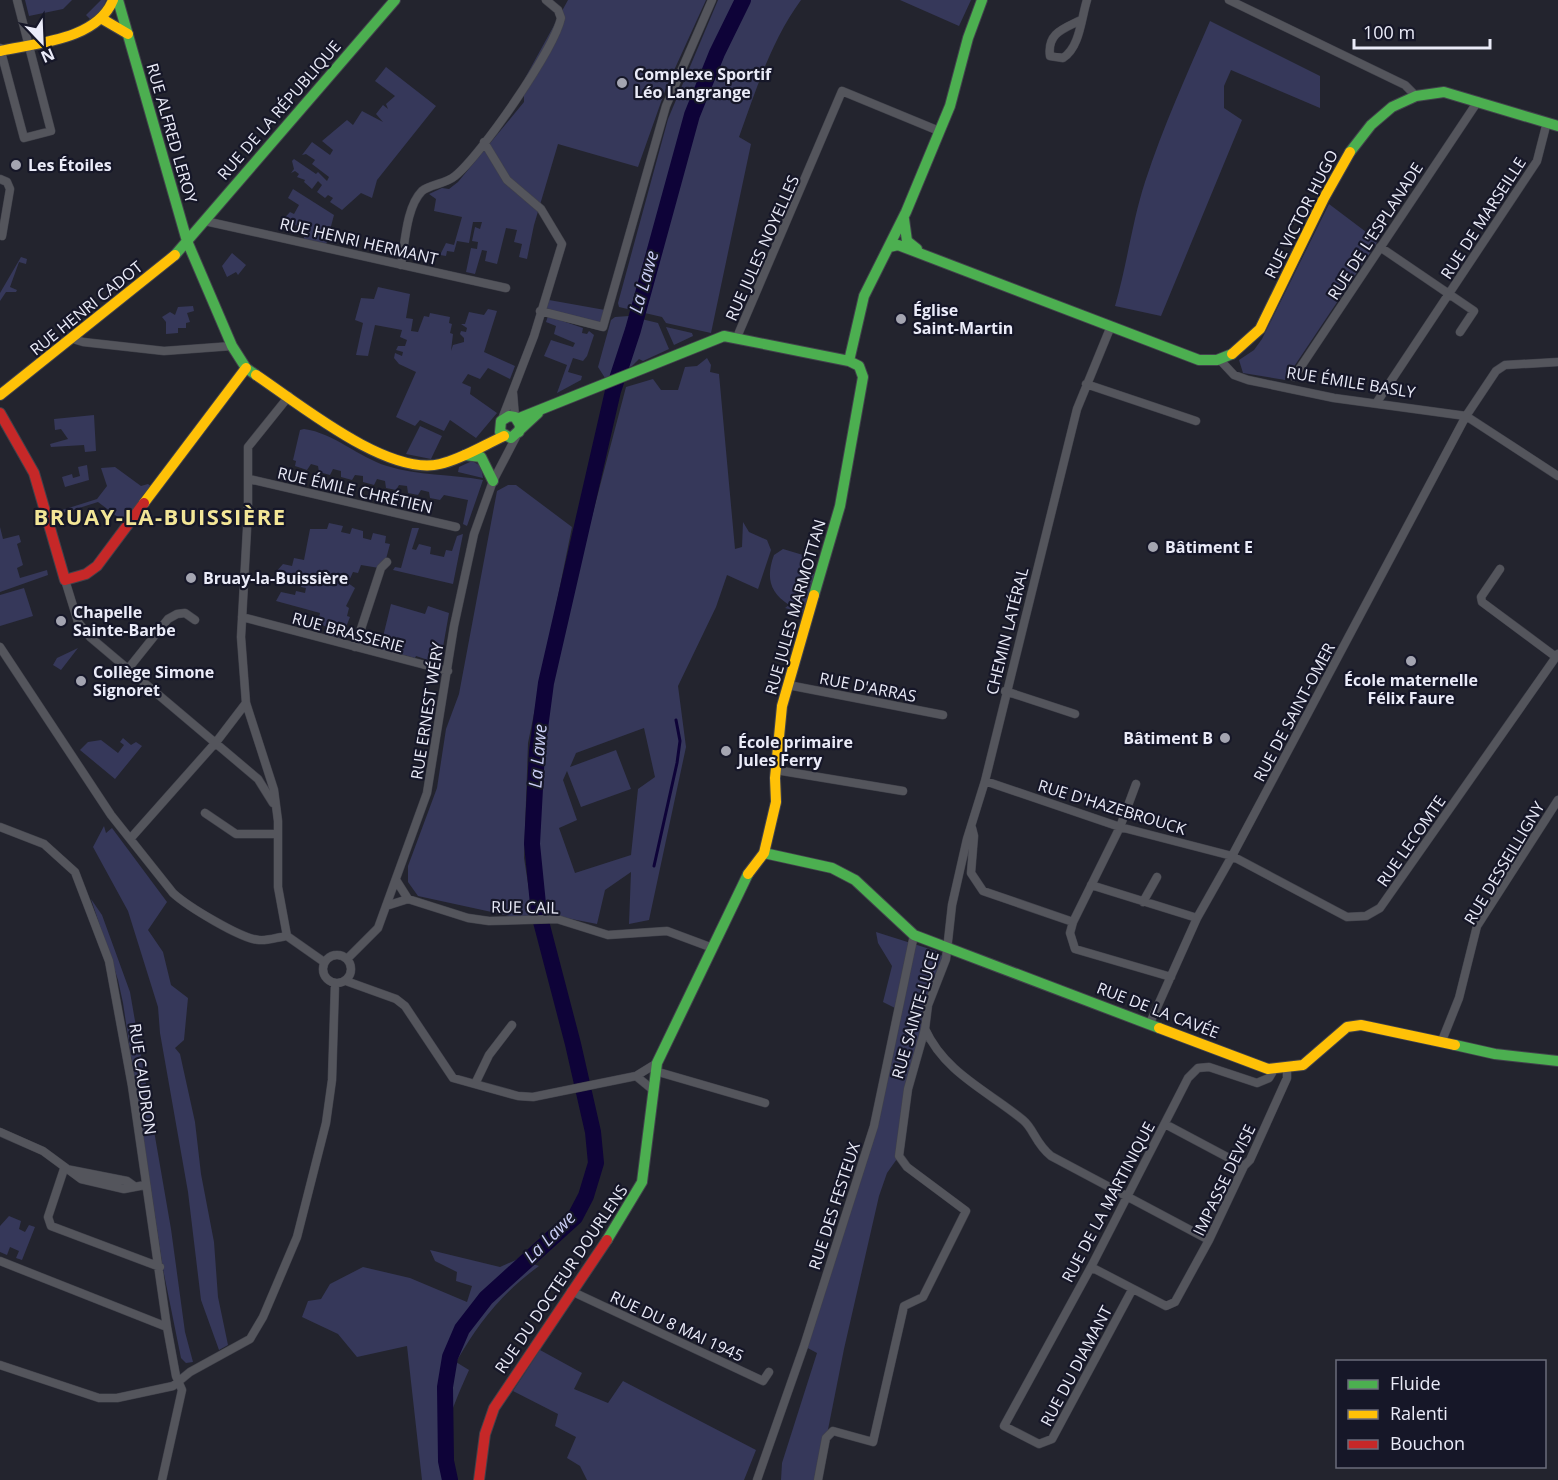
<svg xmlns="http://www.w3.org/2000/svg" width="1558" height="1480" viewBox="0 0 1558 1480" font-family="'Open Sans',sans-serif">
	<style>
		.green { fill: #36385a; fill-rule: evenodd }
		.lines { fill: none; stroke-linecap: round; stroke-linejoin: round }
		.stream { stroke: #0e0338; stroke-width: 3 }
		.river { stroke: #0e0338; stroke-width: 16 }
		.street-casing { stroke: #41424b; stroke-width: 9 }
		.fast-casing { stroke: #41424b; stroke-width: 12 }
		.slow-casing { stroke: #41424b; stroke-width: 12 }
		.jam-casing { stroke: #41424b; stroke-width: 12 }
		.street { stroke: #54555c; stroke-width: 8 }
		.fast { stroke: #4caf50; stroke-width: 10 }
		.slow { stroke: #ffc107; stroke-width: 10 }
		.jam { stroke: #c62828; stroke-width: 10 }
		.poi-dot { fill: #a4a5b1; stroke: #161728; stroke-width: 2 }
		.labels { text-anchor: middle; stroke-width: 4.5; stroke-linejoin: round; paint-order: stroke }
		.poi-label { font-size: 16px; font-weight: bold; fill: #eaebf8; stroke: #161728; text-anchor: start }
		.street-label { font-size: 16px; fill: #eaebf8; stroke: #161728 }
		.water-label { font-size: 18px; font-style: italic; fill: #cacef4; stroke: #161728 }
		.district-label { font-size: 22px; font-weight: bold; letter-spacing: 1.5px; fill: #f3e697; stroke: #161728 }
	</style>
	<rect width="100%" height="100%" fill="#23242e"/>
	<path class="green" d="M25,0H72L63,9L29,16Z
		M101,0H106L103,8L91,20L86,15Z
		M568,0H706L666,88L638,167L558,144L534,225L527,259L519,257L522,244L514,242L517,230L506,228L497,264L485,261L487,251L482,250L475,274L466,272L471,248L477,249L478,242L472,241L475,227L480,229L482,222H473L469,243L457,241L454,252L447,251L446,256L440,255L446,243L454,245L462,217L434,211L436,199L429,194L442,188L449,189L458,182L524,102V80Z
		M718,0H801C771,41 756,90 739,137L751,144L711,333L666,323L662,317L619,307L618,303L668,119Z
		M900,0H971L959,26Z
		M1210,21L1320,76V108L1231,70L1224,86V108L1242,120L1161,316L1115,306C1127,265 1132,222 1145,182C1163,127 1187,74 1210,21Z
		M386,67L436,106L377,180L372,198L361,193L342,210L330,202L333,198L328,195L325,198L317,192L322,185L318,181L312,189L304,182L305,180L297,177L299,174L295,171L291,173L294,169L292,161L294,159L316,174L318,172L327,181L329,177L312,164L315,160L306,154L302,155L312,142L330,155L333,150L322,141L347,120L353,125L362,111L383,122L376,114L383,105L388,109L386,104L395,96L375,81Z
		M293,189L334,215L326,245L303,241L306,230L293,224L291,228L280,223L290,212L294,214L299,205L288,198Z
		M1329,204L1378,241L1285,380L1243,373L1239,360L1254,350L1262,339Z
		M232,253L246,265L238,275L236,272L227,277L222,266Z
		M21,257L27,259L26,264L19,262L10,287L17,290L16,292H6L0,301V293Z
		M378,287L410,294L406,318L413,319L411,331L418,332L424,316L429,317L430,313L450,317L449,323L452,324L450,333L453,334L451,351L453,345L464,342V338L460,334L461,331L466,332L467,328L461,324H465L469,312L484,315L488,309L497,311L484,352L515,366L510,379L488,368L480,379L468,374L462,383L471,387L470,394L497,413L476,438L450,420L444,431L420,420L415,426L396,417L416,372L399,364L394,358L395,353L402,356L403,352L396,350L398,346H405L407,340L400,337L402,330L375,325L368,356L356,355L363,323L355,320L361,298L374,299Z
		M549,300L605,310L601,326L546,308Z
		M193,306L194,311L187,313L190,322L186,323V328H178V333L166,334V322L162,317L170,312L175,315L178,307Z
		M548,316L583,328L582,333L587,334L589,331L594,335L587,356L583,361L573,358L568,372L582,376L581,380L557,393L567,365L544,356L551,340L573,347L575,343L554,334L556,326L546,322Z
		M629,316L658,323L669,349L643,361L639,359L632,366L605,378L598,367L611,320L615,317Z
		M666,327L692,333L693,336L674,345Z
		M707,358L711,365L710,372L719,374L735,549L742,547L743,522L749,532L767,540L771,550L758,589L727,575L716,607L678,686L686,747L649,920L629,924L631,872L605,890L597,924L546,914L535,833L552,684L585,543L626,387L653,379L661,390H678L685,367L697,366ZM644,728L655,777L638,789L631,855L575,873L559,828L577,820L563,780L567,771L581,807L631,789L616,750L570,767L576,753Z
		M94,415L96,451L85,452L84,445L51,447L50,444L68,439L61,429L55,430L54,419Z
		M420,426L442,436L431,459L406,454Z
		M304,429C334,433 358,457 387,466C418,476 451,474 483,480L467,526L463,524L468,500L444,495L440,500L430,498L429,492L421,490L418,495L408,493L407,486L399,485L396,490L386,488L385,481L377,479L374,485L363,482V476L355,475L352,480L341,477V471L333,469L330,475L319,472L318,466L311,464L307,470L295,466L296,461L293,460L300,430Z
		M472,461L481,466L483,478L458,472L459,467Z
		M87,465L89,480L65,487L62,477L72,474L73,478L80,476L78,467Z
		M115,467L141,486L148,484L152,487L123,521L98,502L57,515L56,512L97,499L107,486L101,468Z
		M508,485H516L572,527L528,743L524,858L533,916H510L418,896L408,882V866L437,788L446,729L459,694L497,491Z
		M329,523L343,526L341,532L350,534L352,528L363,531V538L371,540L373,533L386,536L385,543L390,544L386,559L379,568L361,565L358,573L353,572L348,583L355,588L346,606L349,608L347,616L350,617L346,627L342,626V622L338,629L342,628L339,638L324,634L326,627L318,622L320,613L276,601L281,592L295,595L296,591L305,593L306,588L301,587L302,580L275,573L283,564L292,566L294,558L304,560L310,529H327Z
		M0,527L3,539L19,535L21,542L17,544L23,565L17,568L20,578L47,570L48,575L0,592Z
		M412,528H419L412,549L416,550L419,544L431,547L430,554L444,557L446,550L452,551L457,536L463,534L453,584L393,570L395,567L401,568Z
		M783,549L803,555L807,570L815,575L803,613L785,608L789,605C769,592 766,577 774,555Z
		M24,588L33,616L0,626V595Z
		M391,604L425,614L428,606L449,613L440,664L416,656L415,658L380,649Z
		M78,648L61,670L53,665L57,658Z
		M123,738L131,745L136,742L142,746L115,779L80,750L88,742L101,740L118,753L124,745L120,742Z
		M104,826L106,833L112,828L167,902L148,930L163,952L171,985L188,998L184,1040L175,1048L180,1054L195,1122L201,1174L214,1242L218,1297L228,1345L219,1350L201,1300L188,1192L160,1033L158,1007L128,911L93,847Z
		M91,899L102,915L130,992L171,1229L185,1332L193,1362L186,1363L181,1358L163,1269L123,1003L118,980Z
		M876,932L936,951L946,959L917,1053L899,1156L887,1173L879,1196L844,1349L818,1480H781L782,1463L817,1353L804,1346L874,1126L899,1010L883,1002L892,966L878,943Z
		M9,1216L21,1221L19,1229L25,1232L29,1225L35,1227L22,1260L16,1258L19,1251L10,1247L7,1255L0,1252V1226Z
		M430,1250L500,1267L518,1259L539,1266C501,1294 480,1321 456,1362L469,1370C457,1397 431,1453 446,1480H422L407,1346L357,1357L338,1334L302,1317L308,1301L321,1299L330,1284L363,1267L410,1278L467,1302L472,1286L456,1281L457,1272L435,1261Z
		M540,1350L582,1373L574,1389L608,1403L623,1381L756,1450L744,1480H587L580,1466L567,1458L576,1437L555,1426L558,1414L513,1391Z"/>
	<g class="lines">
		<path class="stream" d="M654,866L677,763L680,741L676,720"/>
		<path class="river" d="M450,1480L446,1461L445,1387L450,1357L462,1329L486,1298L575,1217L586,1196L596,1163L593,1132L573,1044L539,914L532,844L537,751L546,683L613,391L633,330L692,115L717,53L743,0"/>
		<g class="street-casing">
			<path id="street" d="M1229,0L1405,85L1415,95
				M1081,20C1063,29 1047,33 1050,56L1063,58C1080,47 1081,19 1087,0
				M0,48L24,138L51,131L17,0
				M484,142L507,180L541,209L562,244L534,336L502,419
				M0,179L7,182L10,189L2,236
				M205,221L506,288
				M1380,247L1474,311L1460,332
				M401,265C405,244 406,207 422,191C430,184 446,184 455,176C481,155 554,50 561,18L558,10L546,0
				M540,311L603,327L666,106L712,0
				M737,337L842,91L939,131
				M73,339L83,342L164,351L232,346
				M1220,360L1234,375L1248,380L1334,398L1466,416L1558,476
				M1294,377L1478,101
				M1086,384L1196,421
				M513,393L515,417
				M1377,402L1537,161L1547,122
				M249,479L456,527
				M1500,569L1481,597L1482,602L1556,657
				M65,580L78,622L90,637L258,779L273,803
				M242,617L448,671
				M0,647L111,815L173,893C187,906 241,939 259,940C268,941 278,937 287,936L324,962
				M355,647L381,568L387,562
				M128,669L168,619L177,614L185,613L195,620
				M788,685L943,715
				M1005,691L1075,714
				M776,770L903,791
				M985,781L1120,827L1232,856L1347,917L1366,916L1380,908L1558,654
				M1136,784L1120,827L1073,922L1070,933L1075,949L1171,977
				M205,813L236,834H277
				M0,827L44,844L75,872L109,961L132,1086L167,1327L176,1376L182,1390L162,1480
				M972,828L974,836L971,873L983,891L1073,922
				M130,839L217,741L246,703
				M396,880L408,899L468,918L489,921L557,919L608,935L667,931L710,947
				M1091,885L1197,918
				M1143,902L1157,877
				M386,906L408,899
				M287,936L278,887V821L274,790L246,703L241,637L248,511V447L289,396
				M323 969a14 14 0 1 1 28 0a14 14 0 1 1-28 0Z
				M347,959L378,928L427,793L454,626L474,534L493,481L517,435
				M346,981L396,999L405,1006L453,1078L518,1096L533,1097L636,1076L657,1063
				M1150,1023L1197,918L1232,856L1466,416L1496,371L1505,365L1558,362
				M925,1029C945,1073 988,1091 1023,1120C1034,1129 1035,1143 1051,1156L1209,1240
				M1441,1043L1459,998L1477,926L1558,800
				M655,1071L765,1103
				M636,1076L653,1090
				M475,1084L489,1055L512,1025
				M1165,1124L1244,1166
				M0,1132L43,1151L81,1179L124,1189L145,1185
				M64,1169L48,1217L51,1226L160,1267
				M66,1169L127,1181L134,1186
				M0,1261L167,1327
				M1091,1267L1166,1306L1175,1302L1209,1240L1244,1166L1250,1160L1287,1078V1067
				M1132,1290L1052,1439L1039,1444L1004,1426L1091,1267L1188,1078L1198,1068L1209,1067L1257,1083L1269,1078L1275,1068
				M571,1291L763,1381L769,1372
				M0,1365L99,1398H117L173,1386L190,1372L250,1339L263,1317L297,1237L326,1123L332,1080L335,984
				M757,1480L804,1346L874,1126L914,935
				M818,1480L826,1438L833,1431L873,1442L904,1306L923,1297L966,1211L907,1167L899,1156L908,1089L925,1029L928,1005L946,959L952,905L967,839L985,781L1077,409L1111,326"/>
		</g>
		<g class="fast-casing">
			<path id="fast" d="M118,0L187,241L232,346L246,368L256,375
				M1350,152L1371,125L1392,107L1416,96L1444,92L1558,126
				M904,219L907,241L917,249
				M889,247L898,245L1199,360H1217L1232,354
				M175,255L395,0
				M849,361L864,296L906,212L950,106L968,38L982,0
				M517,419L724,336L849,361L859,366L863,377L840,506L814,595
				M519,432L520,425L515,417L509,416L501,421L500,432L511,438L538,413
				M465,455L481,457L493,481
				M764,853L832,868L855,880L914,935L1159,1028
				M1455,1045L1495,1054L1558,1061
				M607,1240L642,1182L657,1063L748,874"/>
		</g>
		<g class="slow-casing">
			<path id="slow" d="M104,20L128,34
				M0,51C37,43 97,40 113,0
				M1232,354L1260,329L1324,198L1350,152
				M256,375C298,403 388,477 440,464C462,459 484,445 504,436
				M0,395L175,255
				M144,503L246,368
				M748,874L764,853L776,802L775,778L782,706L814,595
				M1159,1028L1268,1069L1303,1065L1347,1027L1361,1025L1455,1045"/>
		</g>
		<g class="jam-casing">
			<path id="jam" d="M0,413L34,473L65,580L86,574L97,566L144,503
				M479,1480L485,1434L494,1408L607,1240"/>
		</g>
		<use href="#street" class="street"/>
		<use href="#fast" class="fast"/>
		<use href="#slow" class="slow"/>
		<use href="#jam" class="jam"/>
	</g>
	<g class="poi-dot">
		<circle cx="622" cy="83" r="6"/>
		<circle cx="16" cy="165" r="6"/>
		<circle cx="901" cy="319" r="6"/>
		<circle cx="1153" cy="547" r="6"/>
		<circle cx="191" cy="578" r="6"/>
		<circle cx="61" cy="621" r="6"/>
		<circle cx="1411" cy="661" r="6"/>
		<circle cx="81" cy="681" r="6"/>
		<circle cx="1225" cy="738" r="6"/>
		<circle cx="726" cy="751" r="6"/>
	</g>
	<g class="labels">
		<g class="poi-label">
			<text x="634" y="80">Complexe Sportif<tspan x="634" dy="18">Léo Langrange</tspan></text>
			<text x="28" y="171">Les Étoiles</text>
			<text x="913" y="316">Église<tspan x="913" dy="18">Saint-Martin</tspan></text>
			<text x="1165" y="553">Bâtiment E</text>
			<text x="203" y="584">Bruay-la-Buissière</text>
			<text x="73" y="618">Chapelle<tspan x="73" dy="18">Sainte-Barbe</tspan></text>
			<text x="93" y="678">Collège Simone<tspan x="93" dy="18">Signoret</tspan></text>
			<text x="1411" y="686" text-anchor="middle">École maternelle<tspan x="1411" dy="18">Félix Faure</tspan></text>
			<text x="1213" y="744" text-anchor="end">Bâtiment B</text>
			<text x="738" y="748">École primaire<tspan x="738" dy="18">Jules Ferry</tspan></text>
		</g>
		<g class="street-label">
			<text transform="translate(279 110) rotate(-49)" y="6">RUE DE LA RÉPUBLIQUE</text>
			<text transform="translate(172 133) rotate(74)" y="6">RUE ALFRED LEROY</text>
			<text transform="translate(1301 214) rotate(-63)" y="6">RUE VICTOR HUGO</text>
			<text transform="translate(1483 218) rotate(-57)" y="6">RUE DE MARSEILLE</text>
			<text transform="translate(1375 231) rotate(-57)" y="6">RUE DE L'ESPLANADE</text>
			<text transform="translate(359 241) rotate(13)" y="6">RUE HENRI HERMANT</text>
			<text transform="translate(762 248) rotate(-66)" y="6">RUE JULES NOYELLES</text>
			<text transform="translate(86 308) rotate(-39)" y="6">RUE HENRI CADOT</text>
			<text transform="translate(1351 382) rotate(9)" y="6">RUE ÉMILE BASLY</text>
			<text transform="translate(355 490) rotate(13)" y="6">RUE ÉMILE CHRÉTIEN</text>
			<text transform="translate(795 607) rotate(-74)" y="6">RUE JULES MARMOTTAN</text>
			<text transform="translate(1007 631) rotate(-76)" y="6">CHEMIN LATÉRAL</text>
			<text transform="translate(348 632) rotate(15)" y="6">RUE BRASSERIE</text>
			<text transform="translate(868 687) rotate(11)" y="6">RUE D'ARRAS</text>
			<text transform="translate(427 711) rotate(-81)" y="6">RUE ERNEST WÉRY</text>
			<text transform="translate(1294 712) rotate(-62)" y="6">RUE DE SAINT-OMER</text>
			<text transform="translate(1112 807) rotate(17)" y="6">RUE D'HAZEBROUCK</text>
			<text transform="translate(1411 841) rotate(-55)" y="6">RUE LECOMTE</text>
			<text transform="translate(1504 863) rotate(-59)" y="6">RUE DESSEILLIGNY</text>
			<text transform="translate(525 907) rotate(1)" y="6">RUE CAIL</text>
			<text transform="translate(1158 1010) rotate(21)" y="6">RUE DE LA CAVÉE</text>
			<text transform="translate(915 1015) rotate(-74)" y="6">RUE SAINTE-LUCE</text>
			<text transform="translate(143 1079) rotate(82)" y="6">RUE CAUDRON</text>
			<text transform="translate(1224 1180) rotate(-64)" y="6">IMPASSE DEVISE</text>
			<text transform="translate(1108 1202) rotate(-62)" y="6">RUE DE LA MARTINIQUE</text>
			<text transform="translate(834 1206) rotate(-72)" y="6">RUE DES FESTEUX</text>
			<text transform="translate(561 1279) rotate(-56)" y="6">RUE DU DOCTEUR DOURLENS</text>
			<text transform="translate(677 1326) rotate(25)" y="6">RUE DU 8 MAI 1945</text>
			<text transform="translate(1076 1366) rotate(-62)" y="6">RUE DU DIAMANT</text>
		</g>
		<g class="water-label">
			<text transform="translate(644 282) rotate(-74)" y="6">La Lawe</text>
			<text transform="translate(538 756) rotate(-85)" y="6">La Lawe</text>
			<text transform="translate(550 1237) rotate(-45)" y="6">La Lawe</text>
		</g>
		<g class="district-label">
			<text x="160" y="525">BRUAY-LA-BUISSIÈRE</text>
		</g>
	</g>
	<rect x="1336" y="1360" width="210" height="108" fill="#161728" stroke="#6b6c7b" stroke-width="1.5"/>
	<rect x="1348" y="1380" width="30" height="9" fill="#4caf50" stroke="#6b6c7b" stroke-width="1.5"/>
	<text x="1390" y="1390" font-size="18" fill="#eaebf8">Fluide</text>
	<rect x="1348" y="1410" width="30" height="9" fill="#ffc107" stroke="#6b6c7b" stroke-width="1.5"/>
	<text x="1390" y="1420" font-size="18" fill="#eaebf8">Ralenti</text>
	<rect x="1348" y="1440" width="30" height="9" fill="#c62828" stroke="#6b6c7b" stroke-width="1.5"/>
	<text x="1390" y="1450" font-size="18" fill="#eaebf8">Bouchon</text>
	<g transform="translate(42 42) rotate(157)" stroke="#161728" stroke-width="4.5" paint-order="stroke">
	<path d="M0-4.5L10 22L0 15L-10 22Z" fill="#eaebf8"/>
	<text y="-9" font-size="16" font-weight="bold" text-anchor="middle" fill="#eaebf8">N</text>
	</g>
	<path d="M1354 39v9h136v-9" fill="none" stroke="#eaebf8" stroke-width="3"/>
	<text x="1363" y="39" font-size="18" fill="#eaebf8" stroke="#161728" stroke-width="4.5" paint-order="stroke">100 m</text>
</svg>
